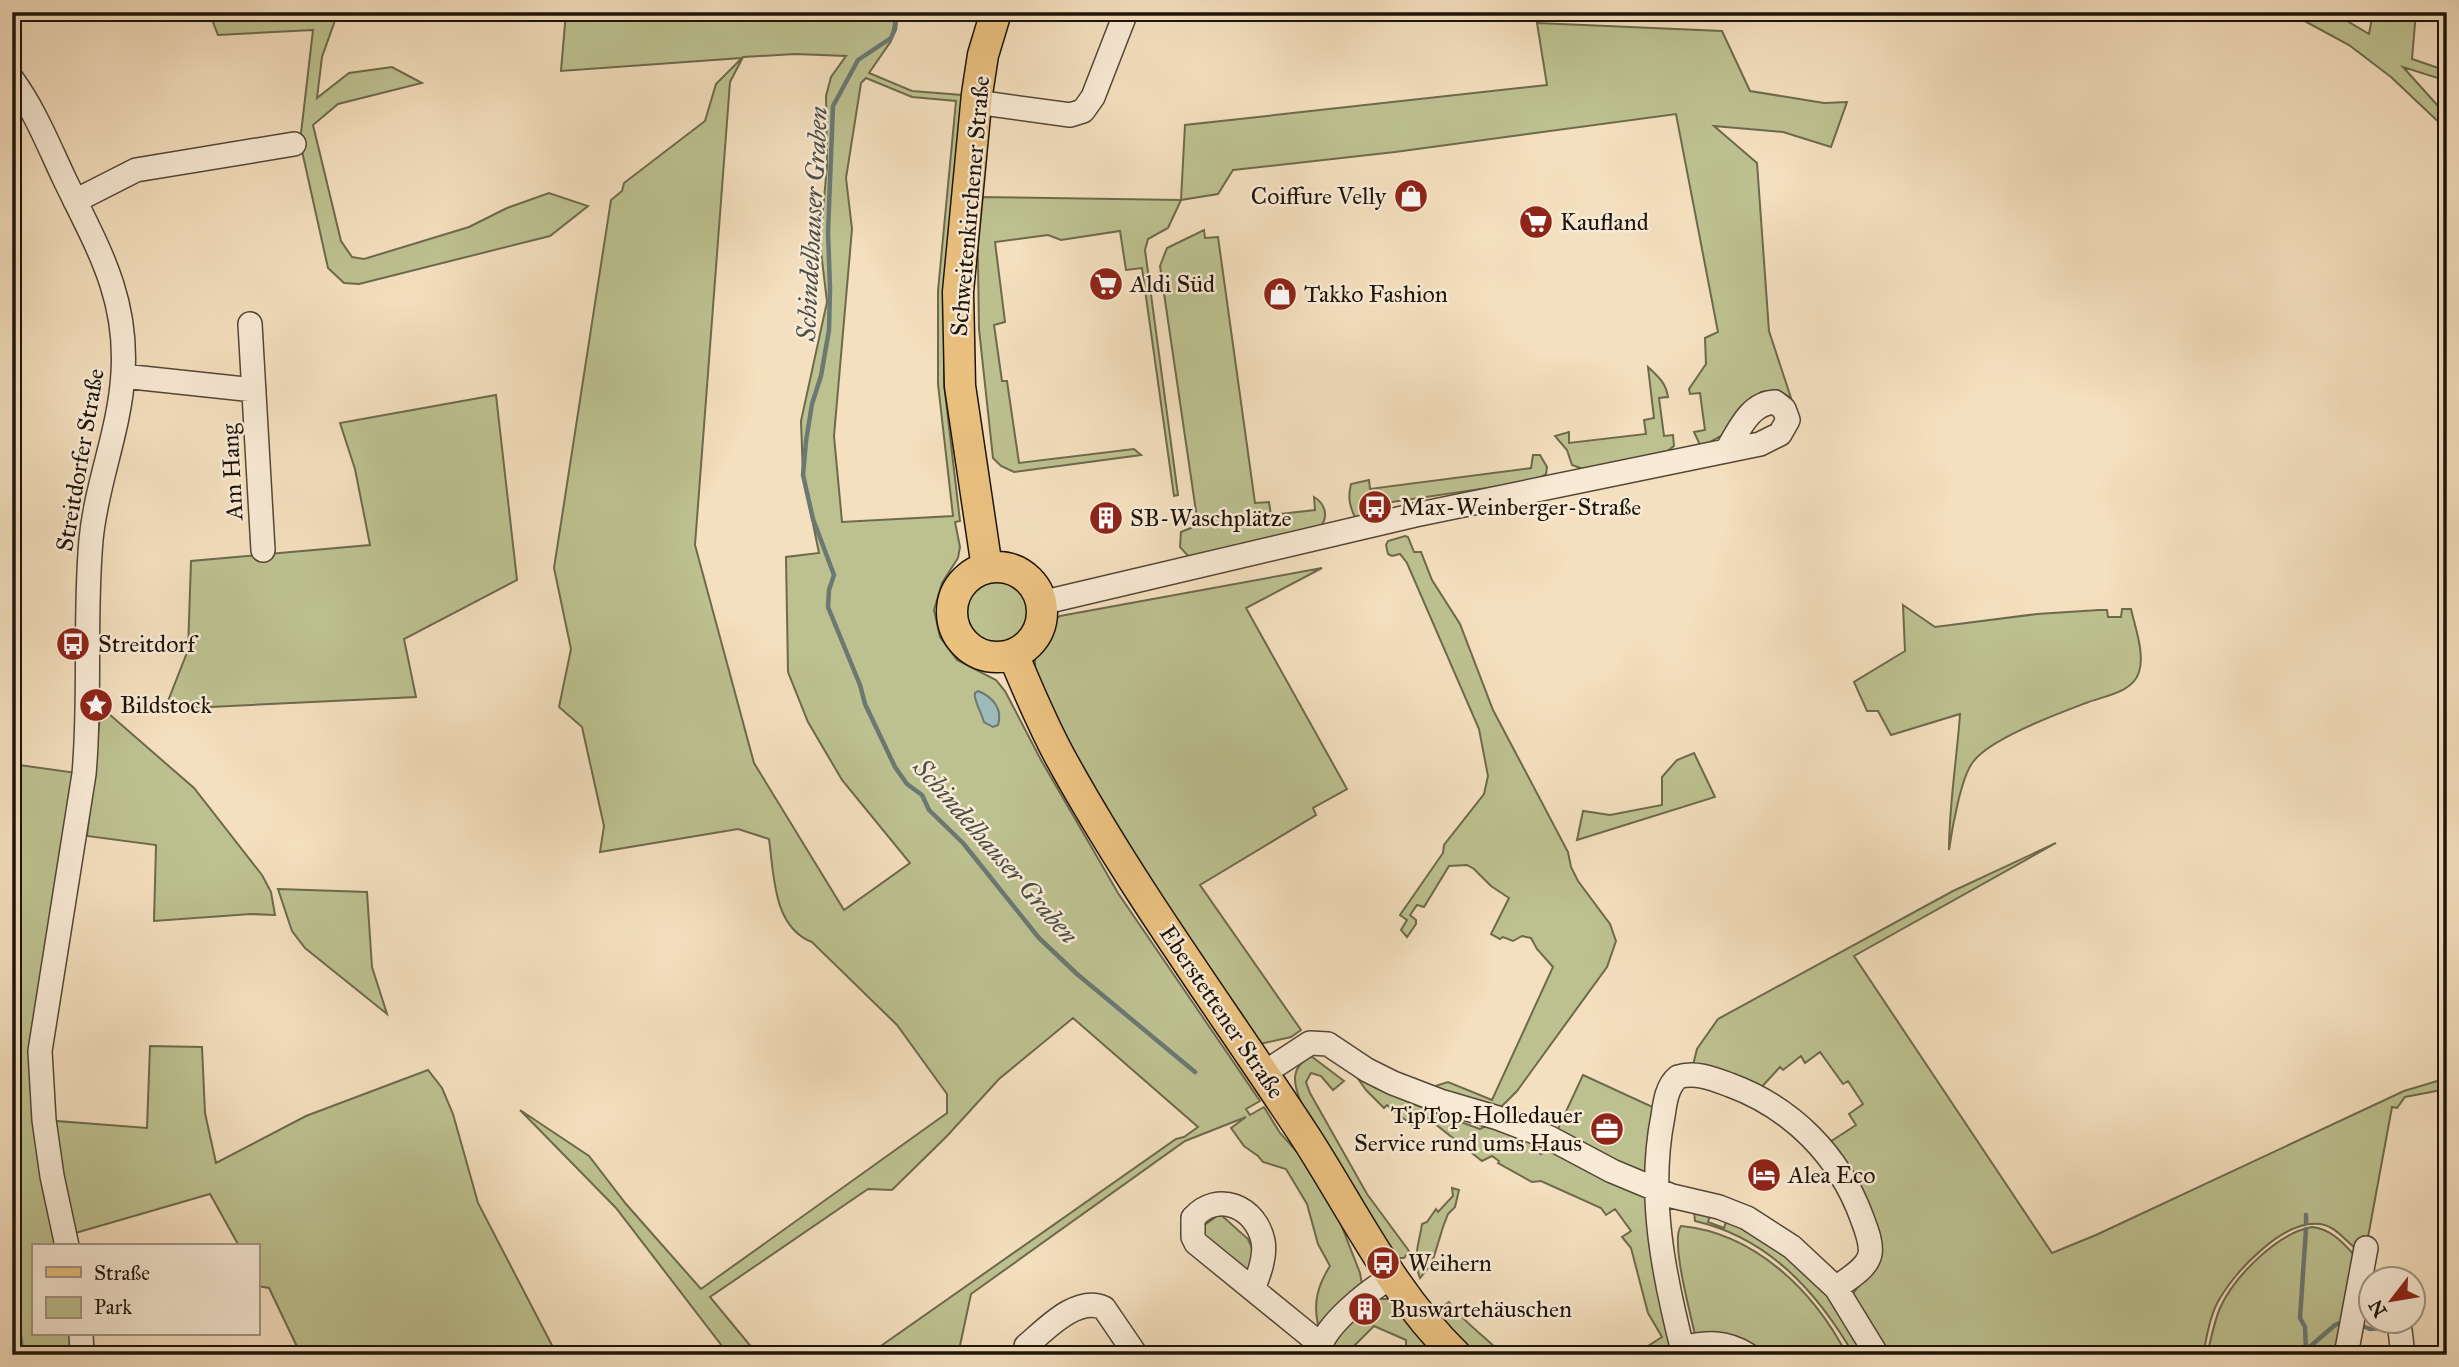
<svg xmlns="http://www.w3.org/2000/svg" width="2459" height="1367" viewBox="0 0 2459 1367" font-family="'IM FELL Great Primer',serif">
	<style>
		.green { fill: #bdc190; stroke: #6d6a4c; stroke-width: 2; fill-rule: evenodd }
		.water { fill: #9fbaba; stroke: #6b7873; stroke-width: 2 }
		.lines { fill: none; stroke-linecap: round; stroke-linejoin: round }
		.stream { stroke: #6b7873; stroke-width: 4.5 }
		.minor-casing { stroke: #534736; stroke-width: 26 }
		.major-casing { stroke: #1d1409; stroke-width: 33 }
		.minor { stroke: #f8ead5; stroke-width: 23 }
		.major { stroke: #eac07f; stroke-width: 30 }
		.labels { text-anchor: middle; stroke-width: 5; stroke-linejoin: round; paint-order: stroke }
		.poi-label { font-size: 24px; fill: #1d1409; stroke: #f8ead5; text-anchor: start }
		.street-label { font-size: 24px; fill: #1d1409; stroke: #f8ead5 }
		.water-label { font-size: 26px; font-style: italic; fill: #4a4e47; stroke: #f8ead5 }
	</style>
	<rect width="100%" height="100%" fill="#f4dfbe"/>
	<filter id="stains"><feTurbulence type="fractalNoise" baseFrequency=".00286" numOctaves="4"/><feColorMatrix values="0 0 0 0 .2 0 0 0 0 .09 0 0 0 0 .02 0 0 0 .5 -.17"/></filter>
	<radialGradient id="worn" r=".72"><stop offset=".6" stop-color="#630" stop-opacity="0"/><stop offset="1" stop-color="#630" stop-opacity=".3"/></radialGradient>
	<path class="green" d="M209,12H338L322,57L317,98L349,73L392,67L422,83L338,104L313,125L341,241L352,257L364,259L469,227L507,208L549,193L588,206L550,236L359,284L344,283L328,268L300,142L313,30L218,35Z
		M566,12H896L891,41L869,73L912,91L962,95L944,291V384L960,521L955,522L960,547L958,558L942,583L934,610L940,637L957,660L996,680L1005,691L1041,760L1118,893L1260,1101L1246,1109L1250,1115L1264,1107L1280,1133L1307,1163L1335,1209L1360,1273L1362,1284L1328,1323L1318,1325C1313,1302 1318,1285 1330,1266L1318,1244L1307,1204L1286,1169L1263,1162L1258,1156L1244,1146L1231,1128L1246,1117L1185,1141L971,1294L958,1355H868L1176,1139L1184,1137L1198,1127L1073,1018L999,1079L947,1136L892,1190L868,1189L710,1297L758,1355H729L616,1208L520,1110L589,1156L626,1204L701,1289L947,1113V1094L897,1025L812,942C773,927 774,875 769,839L738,829L600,852L604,826L582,727L559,707L571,649L554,568L611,200L622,191L624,183L705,121L716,84L742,58L561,71ZM795,54L846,56L831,77L826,96L827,166L820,243L827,302L801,421L803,475L819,553L786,557L788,672L808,722L842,780L910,863L844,910L754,763L695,545L730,82L743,57ZM866,78L912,97L956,101L938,291V384L953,516L842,522L834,436L852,229L846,178L861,83Z
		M2288,12H2332L2369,34L2373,12H2416L2412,59L2447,71V81L2403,67L2447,116V130L2391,77L2349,45Z
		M1537,23L1722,31L1750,91L1824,103L1847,102L1831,147L1783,132L1714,126L1757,163L1769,331L1791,398L1778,390L1761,392L1750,401L1732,430L1701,447L1694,432L1705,430L1700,393L1690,394L1689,389L1706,364L1705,338L1718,332L1676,114L1395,152L1233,170L1218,194L1181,200L1168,228L1148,239L1145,250L1178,495L1174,496L1142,268L1126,270L1120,231L1061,240L1048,235L995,242L1005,322L994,325L1002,381H1007L1019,463L1134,449L1141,455L1014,472L1001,466L993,458L979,329L977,197L1181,200L1185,125L1547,85Z
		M1204,230L1205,238L1218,237L1255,503L1269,502L1271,515L1315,510L1314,497C1326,504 1329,518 1319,528L1189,557L1180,547L1181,532L1198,525L1160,266L1167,248Z
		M1648,367C1658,376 1666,383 1668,397L1659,398L1664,436L1673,435L1674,446L1666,452L1583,469L1572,465L1567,450L1555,436L1569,432V443L1646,434L1644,420L1654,418Z
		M496,395L517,580L404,639L416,697L210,707L166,706L188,650L191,561L370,545L355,469L340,423Z
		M1533,455H1540L1547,467L1546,474L1534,481L1371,505L1372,516L1355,517C1349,505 1348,497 1351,484L1369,480L1370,489L1531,468Z
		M1405,536L1408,537L1414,552H1421L1432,580L1460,624L1493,710L1568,852L1571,867L1578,881L1610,924L1616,941L1607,967L1517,1091L1498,1110L1432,1087L1448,1082L1492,1100L1553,967L1537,949L1531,938L1522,936L1513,941L1503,937L1500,939L1491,934L1509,898L1491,886L1474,869L1467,865L1449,866L1424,907L1417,905L1410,915L1416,920V924L1407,937L1401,930L1407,920L1400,915L1443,853L1444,845L1484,794L1488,776L1479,729L1407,563L1400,554L1392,556L1388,554L1386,545L1388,541Z
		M1322,568L1246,608L1347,789L1313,808L1316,815L1200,885L1301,1030L1291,1037L1260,1044L1252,1039L1072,758L1035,672V654L1044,640L1048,624L1060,616Z
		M960 611a38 38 0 1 1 76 0a38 38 0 1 1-76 0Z
		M1903,605L1935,627L2037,614L2099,610H2107L2108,617H2121L2122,609H2131C2135,627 2145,654 2139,672C2133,693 2103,696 2086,703C2057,714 1989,739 1973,762C1961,777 1952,829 1949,850C1949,804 1957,759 1960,714L1891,735L1878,711H1867L1854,682L1905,651Z
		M101,707L194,788L262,875L271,892L275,915L251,914L154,921L156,845L87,836Z
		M1694,753L1715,797L1577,840L1583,811L1610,815L1662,805V777L1677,760Z
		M12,764L84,774L65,899L44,1120L147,1128L150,1046L202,1047L205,1113L216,1163L306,1116L428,1070L442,1088L453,1114L478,1203L557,1355H301L269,1288L257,1286V1246H239L210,1194L65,1236L67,1246H33V1334H81L82,1355H12Z
		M2056,843L1854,956L2052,1253L2096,1235L2404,1091L2447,1078V1089L2405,1097L2397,1108L2392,1107L2366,1248L2359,1251C2346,1242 2336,1226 2320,1224C2284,1219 2237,1270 2220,1298C2210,1314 2207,1336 2203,1355H1883L1852,1295L1869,1272L1830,1142L1856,1125L1849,1114L1863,1104L1848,1081L1843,1084L1820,1052L1805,1063L1801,1056L1783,1070L1780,1067L1758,1091L1692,1069L1697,1049L1718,1019L1953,891Z
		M278,889L367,892L372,967L387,1014L305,948L292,931Z
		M1311,1056L1344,1081L1333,1090L1321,1076L1311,1073L1306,1082L1310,1093L1367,1194L1409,1251L1404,1258H1390L1303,1107C1294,1087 1288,1068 1311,1056Z
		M1354,1073C1393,1098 1436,1113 1480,1129L1488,1125L1548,1144L1644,1196L1647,1201L1676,1355H1654L1648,1346L1662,1337L1648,1313L1631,1248L1622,1237L1631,1231L1615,1209L1606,1215L1601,1208L1541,1181L1532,1182L1498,1163L1499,1161L1492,1156L1482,1161L1425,1116L1415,1128L1387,1105L1384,1108L1366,1090Z
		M1583,1075L1657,1109L1647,1171L1640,1175L1555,1135Z
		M1452,1188L1459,1190L1455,1207L1448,1214L1443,1227L1432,1263L1420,1278C1412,1259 1419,1244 1422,1224L1427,1222L1436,1209L1438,1212L1453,1196Z
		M1694,1210L1711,1213L1708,1222L1724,1228L1727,1219L1759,1234L1820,1284L1867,1355H1854C1817,1292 1769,1238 1695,1221Z
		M1220,1214L1248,1239L1253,1250L1251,1273L1202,1235L1203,1226Z
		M1681,1226C1755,1233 1814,1291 1847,1355H1757L1695,1335C1691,1315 1670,1240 1681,1226Z
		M2312,1227C2332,1229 2344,1244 2357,1258L2340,1355H2207C2211,1339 2214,1322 2220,1308C2234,1277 2277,1233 2312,1227Z
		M1376,1299H1395L1449,1355H1406V1340L1374,1326L1354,1346L1353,1355H1324L1359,1310L1365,1315L1372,1308L1365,1302Z
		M1449,1302C1464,1323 1485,1336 1503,1355H1469L1444,1327L1439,1310Z"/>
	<path class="water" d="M978,691C993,697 1003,709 998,725L993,727L984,722C982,714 973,699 975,693Z"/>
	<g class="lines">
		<path class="stream" d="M897,12L895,29L891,38L858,60L833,106L828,232L830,288L829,330L821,376L812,404L806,441L803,475L813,519L834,575L829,590L828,607L860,685L865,704L895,767L907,784L922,795L929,810L963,843L1039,938L1077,974L1195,1072
			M1541,1153L1545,1143
			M2306,1223V1215
			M12,1287L23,1355
			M2360,1325L2370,1329L2392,1327
			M2306,1350L2335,1325L2344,1321
			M2299,1355L2306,1350L2305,1327L2300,1318L2306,1229"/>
		<g class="minor-casing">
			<path id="minor" d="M12,79C34,109 48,144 64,178C96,245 128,295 123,373C120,430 96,484 91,540C84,619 91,697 84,774L40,1051L44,1120L52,1176L67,1246
				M976,102L1070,115L1083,111L1093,97L1126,12
				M75,201L136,170L294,144
				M250,324L263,550
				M123,376L254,390
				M1041,603L1415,515L1760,444L1780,434L1788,420L1784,409L1775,402C1749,403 1739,431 1726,451
				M1264,1073L1310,1043L1328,1044L1367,1070L1393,1083L1440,1101L1498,1118L1548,1137L1612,1171L1672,1196L1719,1207L1747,1218L1792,1247L1836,1288L1877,1355
				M1253,1289C1259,1275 1266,1256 1263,1241C1256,1207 1218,1190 1193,1218V1237L1196,1243L1320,1344
				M2399,1322L2403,1355
				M81,1334L82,1355
				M1026,1346C1045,1330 1077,1295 1104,1308L1136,1355
				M1682,1348C1708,1342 1725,1341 1748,1355
				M1318,1355C1321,1327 1369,1290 1392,1277
				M1684,1355C1664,1277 1647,1196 1663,1116C1665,1102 1667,1086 1678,1077C1695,1071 1714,1079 1730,1085C1792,1108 1839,1155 1862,1218C1866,1229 1872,1243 1870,1254C1867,1269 1847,1279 1836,1288
				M2346,1355L2366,1248"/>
		</g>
		<g class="major-casing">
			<path id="major" d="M952 612a45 45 0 1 1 90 0a45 45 0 1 1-90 0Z
				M987,568L960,386L958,292L977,94L983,55L996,12
				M1013,654C1027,688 1042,723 1059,755C1131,887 1221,1008 1303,1133C1352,1208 1391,1292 1456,1355"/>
		</g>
		<use href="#minor" class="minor"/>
		<use href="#major" class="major"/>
	</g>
	<defs>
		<g id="shop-disc" transform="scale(1.75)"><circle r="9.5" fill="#8f2418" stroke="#f8ead5"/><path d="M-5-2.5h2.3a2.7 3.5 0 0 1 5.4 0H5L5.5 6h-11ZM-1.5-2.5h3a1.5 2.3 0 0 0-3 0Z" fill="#fff"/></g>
		<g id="supermarket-disc" transform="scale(1.75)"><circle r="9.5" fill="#8f2418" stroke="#f8ead5"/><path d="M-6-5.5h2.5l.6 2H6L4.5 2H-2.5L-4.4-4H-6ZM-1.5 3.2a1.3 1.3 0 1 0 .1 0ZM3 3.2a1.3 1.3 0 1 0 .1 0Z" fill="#fff"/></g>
		<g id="bus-disc" transform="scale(1.75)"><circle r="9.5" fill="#8f2418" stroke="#f8ead5"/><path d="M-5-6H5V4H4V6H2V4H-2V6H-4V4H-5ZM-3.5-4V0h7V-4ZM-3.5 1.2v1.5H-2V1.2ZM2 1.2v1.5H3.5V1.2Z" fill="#fff"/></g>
		<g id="building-disc" transform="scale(1.75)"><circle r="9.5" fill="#8f2418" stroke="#f8ead5"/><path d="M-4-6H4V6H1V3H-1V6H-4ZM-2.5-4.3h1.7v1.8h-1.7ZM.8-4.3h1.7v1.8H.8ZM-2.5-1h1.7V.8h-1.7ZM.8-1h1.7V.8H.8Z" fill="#fff"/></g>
		<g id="sight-disc" transform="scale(1.75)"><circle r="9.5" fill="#8f2418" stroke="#f8ead5"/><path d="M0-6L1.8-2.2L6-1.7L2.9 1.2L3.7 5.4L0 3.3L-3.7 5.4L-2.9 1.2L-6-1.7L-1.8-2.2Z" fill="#fff"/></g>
		<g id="office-disc" transform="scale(1.75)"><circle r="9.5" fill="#8f2418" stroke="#f8ead5"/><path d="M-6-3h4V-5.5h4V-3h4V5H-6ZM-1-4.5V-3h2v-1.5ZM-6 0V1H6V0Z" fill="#fff"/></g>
		<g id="hotel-disc" transform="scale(1.75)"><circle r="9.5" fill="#8f2418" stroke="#f8ead5"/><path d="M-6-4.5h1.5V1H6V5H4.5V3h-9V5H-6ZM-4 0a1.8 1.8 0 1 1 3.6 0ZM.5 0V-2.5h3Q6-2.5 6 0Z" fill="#fff"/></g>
	</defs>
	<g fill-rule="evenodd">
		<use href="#shop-disc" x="1411" y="196"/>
		<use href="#supermarket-disc" x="1536" y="222"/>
		<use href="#supermarket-disc" x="1106" y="284"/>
		<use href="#shop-disc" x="1280" y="294"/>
		<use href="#bus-disc" x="1375" y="507"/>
		<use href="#building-disc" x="1106" y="518"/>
		<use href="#bus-disc" x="73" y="644"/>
		<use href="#sight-disc" x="96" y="705"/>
		<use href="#office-disc" x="1607" y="1129"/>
		<use href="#hotel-disc" x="1764" y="1175"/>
		<use href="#bus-disc" x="1383" y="1263"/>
		<use href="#building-disc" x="1365" y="1309"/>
	</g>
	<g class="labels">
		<g class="poi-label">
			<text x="1386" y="204" text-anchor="end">Coiffure Velly</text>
			<text x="1560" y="230">Kaufland</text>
			<text x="1130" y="292">Aldi Süd</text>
			<text x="1304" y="302">Takko Fashion</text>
			<text x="1400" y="515">Max-Weinberger-Straße</text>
			<text x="1130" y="526">SB-Waschplätze</text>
			<text x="98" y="652">Streitdorf</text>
			<text x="120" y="713">Bildstock</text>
			<text x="1582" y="1123" text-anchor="end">TipTop-Holledauer<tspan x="1582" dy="28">Service rund ums Haus</tspan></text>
			<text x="1788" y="1183">Alea Eco</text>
			<text x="1408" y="1271">Weihern</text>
			<text x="1390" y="1317">Buswartehäuschen</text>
		</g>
		<g class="street-label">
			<text transform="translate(970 206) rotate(-85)" y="8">Schweitenkirchener Straße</text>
			<text transform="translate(80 460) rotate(-80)" y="8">Streitdorfer Straße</text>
			<text transform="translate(232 472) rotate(-93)" y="8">Am Hang</text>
			<text transform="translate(1222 1012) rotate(56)" y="8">Eberstettener Straße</text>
		</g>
		<g class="water-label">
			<text transform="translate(812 224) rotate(-87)" y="9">Schindelhauser Graben</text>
			<text transform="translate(996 851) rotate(49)" y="9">Schindelhauser Graben</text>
		</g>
	</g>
	<rect width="2459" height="1367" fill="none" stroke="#f4dfbe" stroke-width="42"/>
	<rect x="14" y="14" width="2431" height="1339" fill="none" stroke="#1d1409" stroke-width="3.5"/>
	<rect x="21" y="21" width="2417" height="1325" fill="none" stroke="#1d1409" stroke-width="2"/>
	<rect x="32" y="1244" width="228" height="91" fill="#f8ead5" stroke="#a09483" stroke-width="2"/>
	<rect x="46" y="1267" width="35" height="10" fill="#eac07f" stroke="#a09483" stroke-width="2"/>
	<text x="94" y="1280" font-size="21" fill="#1d1409">Straße</text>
	<rect x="46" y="1297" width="35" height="21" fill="#bdc190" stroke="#a09483" stroke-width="2"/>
	<text x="94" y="1314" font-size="21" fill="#1d1409">Park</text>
	<g transform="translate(2392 1300) rotate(239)"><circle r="33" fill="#f8ead5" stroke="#a09483" stroke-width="2"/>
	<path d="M0-5L12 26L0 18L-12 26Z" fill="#8f2418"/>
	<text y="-10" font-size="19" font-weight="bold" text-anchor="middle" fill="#1d1409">N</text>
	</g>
	<rect width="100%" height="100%" filter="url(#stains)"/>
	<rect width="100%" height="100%" fill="url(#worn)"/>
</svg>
